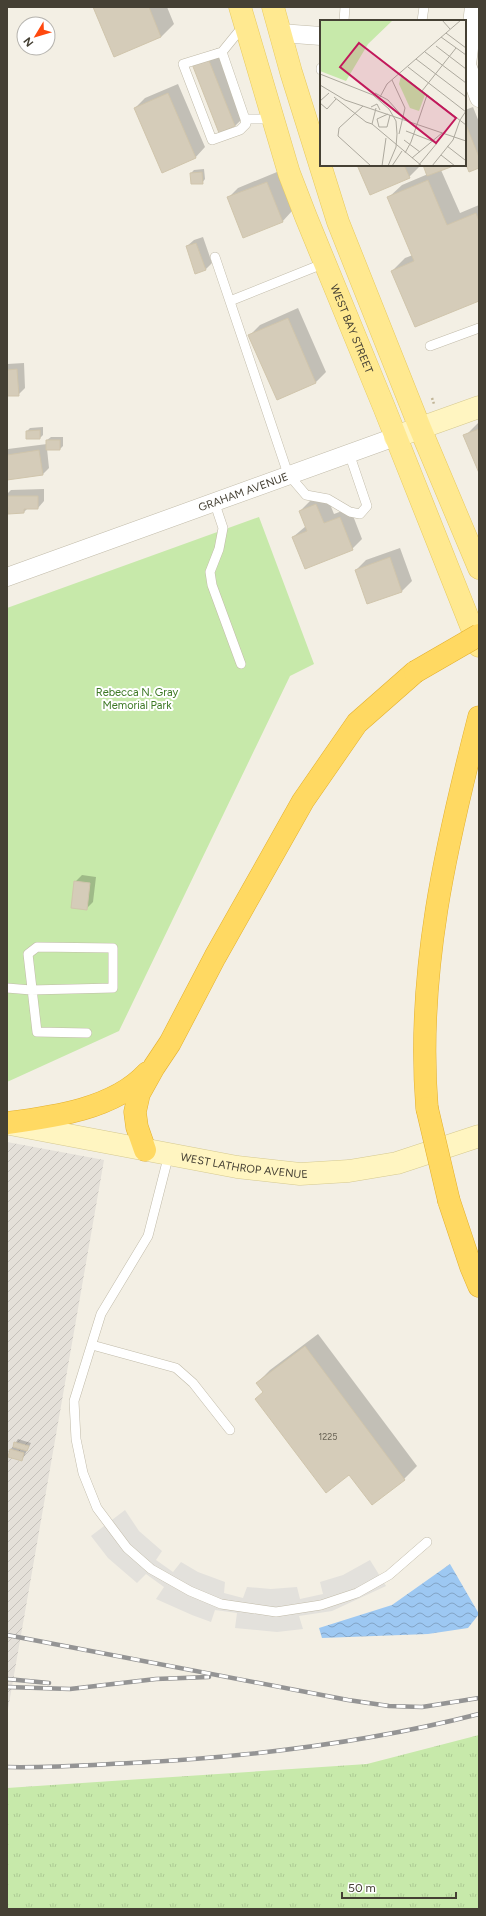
<svg xmlns="http://www.w3.org/2000/svg" width="486" height="1916" viewBox="0 0 486 1916" font-family="Figtree,sans-serif">
	<style>
		.industrial { fill: url(#industrial-furrows) }
		.grass { fill: url(#grass-tufts) }
		.park { fill: #c7e9aa }
		.parking { fill: #e3e1dc }
		.water { fill: url(#water-waves) }
		.shadow { fill: #0003 }
		.building { fill: #d5ccb9; stroke: #d0c5ac }
		.lines { fill: none; stroke-linecap: round; stroke-linejoin: round }
		.lane-casing { stroke: #c1bba9; stroke-width: 10 }
		.street-casing { stroke: #c1bba9; stroke-width: 19 }
		.secondary-casing { stroke: #d5c991; stroke-width: 23 }
		.primary-casing { stroke: #e8ca5d; stroke-width: 23 }
		.highway-casing { stroke: #e3b02e; stroke-width: 23 }
		.path { stroke: #c1b597; stroke-width: 2.5; stroke-dasharray: 2 2; stroke-linecap: butt }
		.lane { stroke: #fff; stroke-width: 9 }
		.street { stroke: #fff; stroke-width: 18 }
		.secondary { stroke: #fff5c1; stroke-width: 22 }
		.primary { stroke: #ffe990; stroke-width: 22 }
		.highway { stroke: #ffd962; stroke-width: 22 }
		.rail-casing { stroke: #949494; stroke-width: 4.5 }
		.rail { stroke: #fff; stroke-width: 3; stroke-dasharray: 9; stroke-linecap: butt }
		.highway-bridge-casing { stroke: #e3b02e; stroke-width: 23; stroke-linecap: butt }
		.highway-bridge { stroke: #ffd962; stroke-width: 22 }
		.labels { text-anchor: middle; stroke-width: 4; stroke-linejoin: round; paint-order: stroke }
		.number-label { font-size: 9px; fill: #696355 }
		.street-label { font-size: 11px; fill: #454034; stroke: #fff }
		.park-label { font-size: 11px; fill: #3d7825; stroke: #fff }
		.inset-road { fill: none; stroke: #ada99e; stroke-width: 1 }
		.view { fill: #c2185b; fill-opacity: 0.15; stroke: #c2185b; stroke-width: 2 }
		.inset-edge { fill: none; stroke: #454034; stroke-width: 2 }
	</style>
	<defs>
		<pattern id="industrial-furrows" width="10" height="10" patternUnits="userSpaceOnUse"><rect width="10" height="10" fill="#e4e0d9"/><path d="M-1 1l2-2M0 10L10 0M9 11l2-2" fill="none" stroke="#c5c1bb"/></pattern>
		<pattern id="grass-tufts" width="24" height="20" patternUnits="userSpaceOnUse"><rect width="24" height="20" fill="#c7e9aa"/><path d="M3 7l-1-3M5 7V3M7 7l1-3M15 17l-1-3M17 17v-4M19 17l1-3" fill="none" stroke="#acc993"/></pattern>
		<pattern id="water-waves" width="16" height="10" patternUnits="userSpaceOnUse"><rect width="16" height="10" fill="#9dc8f2"/><path d="M0 5q4-4 8 0t8 0" fill="none" stroke="#82a4c5"/></pattern>
	</defs>
	<rect width="100%" height="100%" fill="#f3efe4"/>
	<path class="industrial" d="M7,1142L104,1160L7,1715Z"/>
	<path class="grass" d="M479,1735V1909H7V1788L367,1764Z"/>
	<path class="park" d="M259,517L314,664L290,676L119,1031L7,1082V608Z"/>
	<path class="parking" d="M125,1510L139,1531L162,1551L156,1560L173,1572L181,1562L198,1572L225,1582L224,1593L243,1598L247,1587L271,1589L297,1587L300,1599L323,1594L320,1582L343,1575L370,1560L386,1586L332,1611L299,1616L303,1629L277,1632L235,1628L237,1613L215,1610L211,1622L192,1615L156,1599L164,1587L146,1574L137,1583L108,1558L91,1536Z"/>
	<path class="water" d="M450,1564L479,1614L468,1628L428,1634L322,1638L319,1628L392,1605Z"/>
	<path class="shadow" d="M95,7H167L174,24L161,37L115,55Z
		M218,48L245,116L235,126L203,54Z
		M178,84L205,147L195,158L135,108L145,98Z
		M473,107L479,122V167L465,160V110Z
		M358,165H418L419,167L409,177Z
		M424,165H454L441,170L460,213L479,205V300L392,271L405,258L413,255L389,197L402,185L428,174Z
		M204,169L205,179L202,183L191,173L194,170Z
		M277,172L292,211L282,222L228,198L238,188Z
		M203,237L212,263L205,270L187,246L194,240Z
		M298,308L326,372L316,382L277,399L250,335L260,325Z
		M24,363L25,388L18,395H7V364Z
		M479,422V470L465,436Z
		M43,427V435L40,438H27V431L30,428Z
		M51,437H63V446L60,449H47L49,468L42,475L7,479L8,449L47,444V440Z
		M44,489V501L38,508H28L24,512L7,509V494L11,490Z
		M326,494L334,514L350,508L362,539L352,549L293,537L306,526L300,511L310,501Z
		M400,548L412,581L402,591L356,570L366,560Z
		M82,875L96,877L93,902L86,909L75,882Z
		M318,1334L417,1466L404,1479L372,1503L350,1473L264,1391L257,1383L270,1370Z
		M18,1439L31,1443L22,1460L11,1450Z"/>
	<path class="building" d="M93,7H149L161,37L114,57Z
		M208,58L235,126L219,133L192,64Z
		M168,93L196,158L162,173L134,108Z
		M465,122L479,157V168L469,172L465,162Z
		M357,165H404L410,178L370,195Z
		M423,165H456L427,176Z
		M202,172L203,184H191L190,173Z
		M428,180L447,225L476,213L479,221V301L415,327L391,271L414,261L387,197Z
		M267,182L283,222L243,238L227,197Z
		M196,243L206,270L195,274L186,246Z
		M288,318L316,383L277,400L248,335Z
		M17,369L19,396H7V370Z
		M479,429V473L463,435Z
		M40,430V439H26V431Z
		M46,440H60V450H46Z
		M39,450L43,475L7,480V455Z
		M7,496H38V509H24V513L8,514Z
		M316,504L324,523L340,517L353,550L305,569L292,537L307,531L299,511Z
		M390,557L402,592L367,604L355,570Z
		M74,881L90,883L87,910L71,908Z
		M305,1346L405,1480L372,1505L349,1475L326,1493L255,1399L263,1392L256,1383Z
		M14,1442L29,1446L27,1451L13,1447Z
		M10,1449L24,1453L22,1461L8,1457Z"/>
	<g class="lines">
		<g class="lane-casing">
			<path id="lane" d="M344,21L345,7
				M422,21L424,7
				M222,52L245,119L246,124L240,130L212,140L183,64Z
				M222,52L244,25
				M321,68V70
				M245,119H273
				M215,257L288,474L306,495L328,499L350,512L360,514L367,506L349,453
				M230,301L325,263
				M430,346L479,328
				M214,501L223,528L219,549L210,572L212,585L241,664
				M7,988L31,990L113,988V948L37,947L28,954L37,1032L87,1033
				M169,1154L148,1236L101,1314L74,1401L76,1439L83,1473L97,1508L127,1548L151,1569L190,1591L221,1604L276,1612L321,1605L357,1593L389,1575L427,1542
				M92,1345L176,1368L193,1383L230,1430"/>
		</g>
		<g class="street-casing">
			<g id="street">
				<path d="M474,7L467,65L479,98"/>
				<path d="M280,33L321,36"/>
				<path id="s1" d="M7,577L395,437"/>
			</g>
		</g>
		<g class="secondary-casing">
			<g id="secondary">
				<path d="M395,437L479,407"/>
				<path id="s2" d="M10,1124L237,1167L300,1174L349,1171L397,1163L479,1136"/>
			</g>
		</g>
		<g class="primary-casing">
			<g id="primary">
				<path id="s3" d="M240,7L289,173L306,217L384,407L479,646"/>
				<path d="M273,7L291,72L338,222L420,428L479,568"/>
			</g>
		</g>
		<g class="highway-casing">
			<path id="highway" d="M427,1108C416,974 446,845 479,717
				M7,1123C53,1117 114,1109 147,1073
				M145,1150L137,1127L135,1112L139,1094L154,1067L170,1043L215,957L303,801L357,723L415,672
				M449,1201L471,1267L479,1286"/>
		</g>
		<path class="path" d="M432,398L434,404"/>
		<use href="#lane" class="lane"/>
		<use href="#street" class="street"/>
		<use href="#secondary" class="secondary"/>
		<use href="#primary" class="primary"/>
		<use href="#highway" class="highway"/>
		<g class="rail-casing">
			<path id="rail" d="M7,1635L348,1700L389,1706L422,1707L479,1698
				M7,1679L49,1683
				M7,1687L70,1689L156,1679L209,1677
				M7,1767C49,1768 90,1765 131,1763C248,1757 366,1743 479,1714"/>
		</g>
		<use href="#rail" class="rail"/>
		<g class="highway-bridge-casing">
			<path id="highway-bridge" d="M415,672L479,635
				M427,1108L449,1201"/>
		</g>
		<use href="#highway-bridge" class="highway-bridge"/>
	</g>
	<g class="labels">
		<g class="number-label">
			<text x="328" y="1440">1225</text>
		</g>
		<g class="street-label">
			<text dy="4" stroke="none"><textPath href="#s3" startOffset="341">WEST BAY STREET</textPath></text>
			<text dy="4" stroke="none"><textPath href="#s1" startOffset="251">GRAHAM AVENUE</textPath></text>
			<text dy="4" stroke="none"><textPath href="#s2" startOffset="238">WEST LATHROP AVENUE</textPath></text>
		</g>
		<g class="park-label">
			<text x="137" y="696">Rebecca N. Gray<tspan x="137" dy="13">Memorial Park</tspan></text>
		</g>
	</g>
	<g transform="translate(320 20)">
		<rect width="146" height="146" fill="#f3efe4"/>
		<path d="M0,0H73L48,24L26,61L0,51Z" fill="#c7e9aa"/>
		<path d="M81,56L105,75L99,91L90,88L79,64Z" fill="#c7e9aa"/>
		<path class="inset-road" d="M122,0L130,9M126,13L146,28M121,17L146,35M116,26L146,49M105,32L146,63M96,39L146,77M88,47L146,92M0,54L53,75L69,89L76,101L77,114L76,127L68,146M80,54L146,105M72,60L85,88L79,114M0,65L25,80L146,121M102,71L136,28M55,73L68,80L83,97M14,77L46,102L52,104L102,146M60,77L67,64L141,0M0,81L9,73M0,83L7,89L16,79M43,86L19,108L18,116L51,146M51,87L57,84L60,90M68,94L57,99L59,107H67L70,95M52,104L56,88M86,111L117,123L98,146M84,120L100,132M127,126L145,140M85,133L91,122L107,75M121,135L135,146M92,138L122,113M62,146L66,118M72,146L82,131M112,146L133,120L140,100L146,91"/>
		<path class="view" d="M39,23L136,98L116,123L20,47Z"/>
		<rect width="146" height="146" class="inset-edge"/>
	</g>
	<rect width="486" height="1916" fill="none" stroke="#454034" stroke-width="16"/>
	<g transform="translate(36 36) rotate(232)"><circle r="19" fill="#ffffff" stroke="#b5b3ae"/>
	<path d="M0-3L7 15L0 10L-7 15Z" fill="#ff480e"/>
	<text y="-6" font-size="11" font-weight="bold" text-anchor="middle" fill="#454034">N</text>
	</g>
	<path d="M342 1892v6h114v-6" fill="none" stroke="#454034" stroke-width="2"/>
	<text x="348" y="1892" font-size="12" fill="#454034" stroke="#ffffff" stroke-width="3" paint-order="stroke">50 m</text>
</svg>
